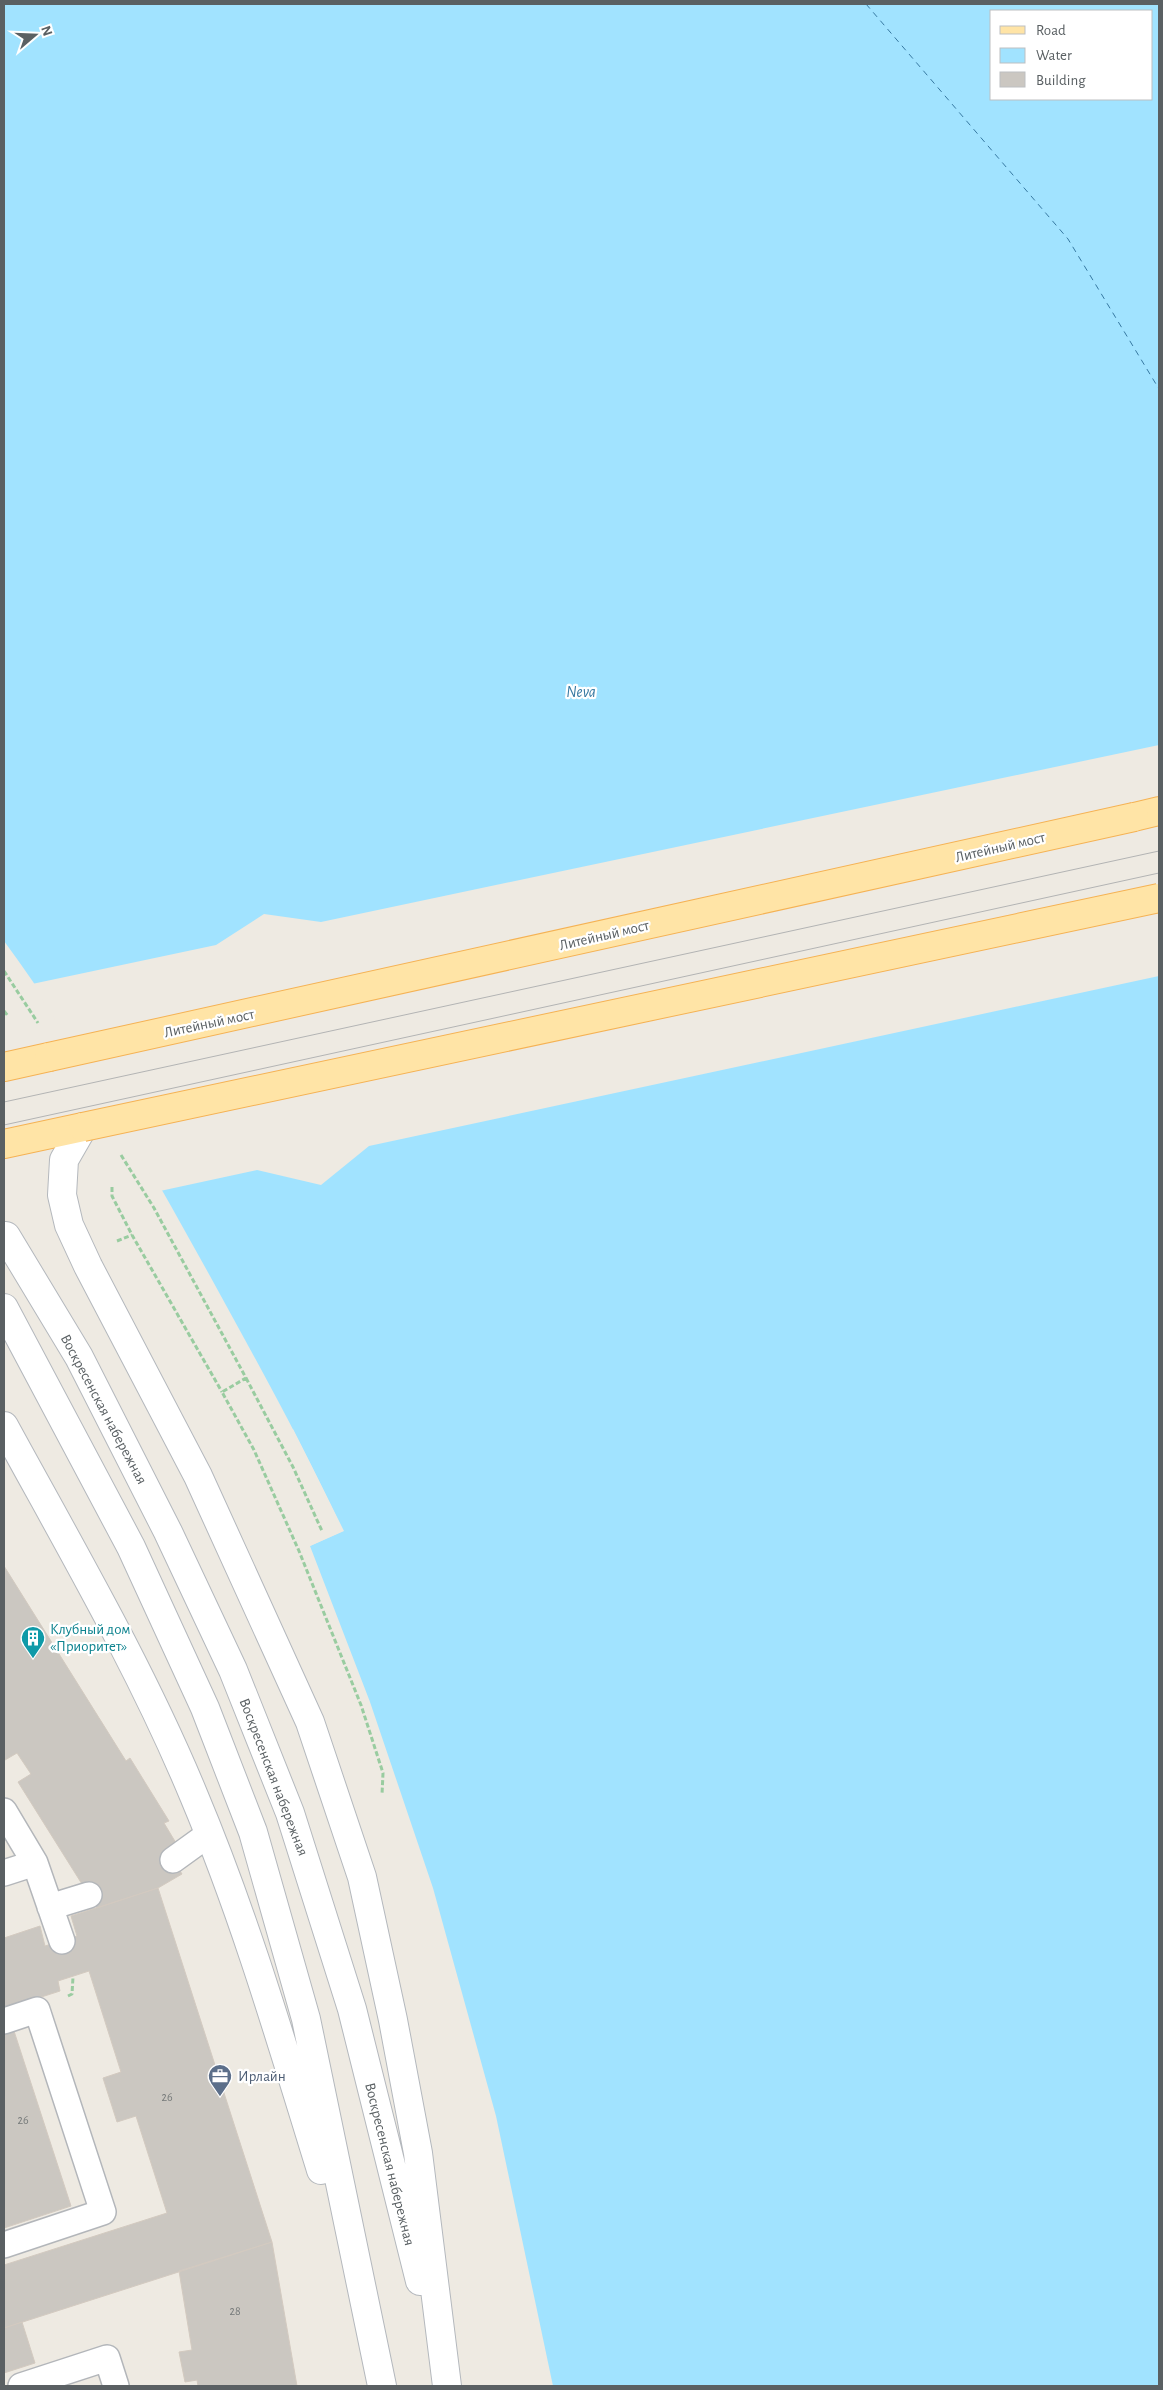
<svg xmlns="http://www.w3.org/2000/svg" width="1163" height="2390" viewBox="0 0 1163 2390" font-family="'Alegreya Sans',sans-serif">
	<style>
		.water { fill: #a1e3ff; fill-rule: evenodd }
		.pier { fill: #eeeae2 }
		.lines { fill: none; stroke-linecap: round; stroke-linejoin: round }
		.ferry { stroke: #3779a2; stroke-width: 1; stroke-dasharray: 6 5; stroke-linecap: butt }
		.building { fill: #cbc7c1; stroke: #d3cac0 }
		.lane-casing { stroke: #b3b6ba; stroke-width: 28 }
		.secondary-casing { stroke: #b4b8bd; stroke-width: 30 }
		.primary-casing { stroke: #f5b254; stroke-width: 30 }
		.path { stroke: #99cca0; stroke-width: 3; stroke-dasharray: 5 2.5; stroke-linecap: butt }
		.lane { stroke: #fff; stroke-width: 25 }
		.secondary { stroke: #fff; stroke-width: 28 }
		.primary { stroke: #ffe4a6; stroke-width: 28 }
		.tram { stroke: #b3b4b4; stroke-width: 1 }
		.primary-bridge-casing { stroke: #f5b254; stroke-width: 30; stroke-linecap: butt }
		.primary-bridge { stroke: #ffe4a6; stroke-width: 28 }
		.labels { text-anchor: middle; stroke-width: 4.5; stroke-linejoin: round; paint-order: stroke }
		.number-label { font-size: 12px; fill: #767a7a }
		.street-label { font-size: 15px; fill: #5a6063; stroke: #fff }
		.culture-label { font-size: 15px; fill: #0d838f; stroke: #fff; text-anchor: start }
		.service-label { font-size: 15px; fill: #4e5e75; stroke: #fff; text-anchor: start }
		.water-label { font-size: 16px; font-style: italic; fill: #3779a2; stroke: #fff }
	</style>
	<rect width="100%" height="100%" fill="#eeeae2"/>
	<path class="water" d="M4,4H1159V2386H553L496,2116L433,1888L370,1702L310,1546L343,1531C303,1444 256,1360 210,1276C147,1162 82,1047 4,941ZM992,11H1152V99H992Z"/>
	<path class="pier" d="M1159,745V976L369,1146L321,1185L257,1170L160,1191L98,1086L32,984L216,945L264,914L321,922Z
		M293,1429L344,1531L310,1546L309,1544L340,1530L291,1430Z"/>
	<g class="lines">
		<path class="ferry" d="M866,4L1068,239L1159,389"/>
	</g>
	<path class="building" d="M4,1566L126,1761L130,1758L169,1821L164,1823L176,1843L166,1849L182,1874L158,1888L97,1908L18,1782L31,1774L17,1753L5,1760L4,1759Z
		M158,1888L272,2242L4,2328V2265L167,2213L136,2116L117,2122L103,2078L121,2072L89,1971L58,1981L60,1991L4,2009V1938L40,1926L45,1946L77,1936L71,1916Z
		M14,2031L71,2206L4,2228V2034Z
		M272,2242L297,2386H198L197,2380L185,2382L179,2352L192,2350L179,2271Z
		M22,2322L35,2363L4,2373V2328Z"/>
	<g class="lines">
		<g class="lane-casing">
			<path id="lane" d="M4,1811L35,1863L62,1941
				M173,1860L209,1834
				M4,1873L35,1863
				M50,1907L89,1895
				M4,2021L37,2010L103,2212L4,2245
				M21,2386L107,2358L116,2386"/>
		</g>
		<g class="secondary-casing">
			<path id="secondary" d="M83,1127L64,1160L62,1195L69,1225L88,1266L198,1476L310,1722L362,1877L393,2020L418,2153L447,2386
				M6,1236L79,1357L168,1532L233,1670L290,1813L352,2009L420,2281
				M4,1308L131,1547L205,1708L253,1832L306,2019L382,2386
				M4,1426C70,1547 141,1668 194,1796C245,1917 282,2044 321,2170"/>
		</g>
		<g class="primary-casing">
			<path id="primary" d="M1134,817L1159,811
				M4,1067L49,1057
				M4,1144L83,1127"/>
		</g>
		<path class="path" d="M4,971L38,1023
			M4,1011L8,1016
			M121,1155L154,1208L246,1378L222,1392L254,1450L299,1551L361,1705L383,1773L382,1795
			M112,1187V1196L132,1235L222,1392
			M117,1241L132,1235
			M246,1378L293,1467L322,1531
			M68,1996L72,1994L73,1977"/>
		<use href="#lane" class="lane"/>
		<use href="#secondary" class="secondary"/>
		<use href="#primary" class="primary"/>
		<path class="tram" d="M4,1102L1159,851
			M4,1125L1159,873"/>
		<g class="primary-bridge-casing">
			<path id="primary-bridge" d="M49,1057L1134,817
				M83,1127L1159,898"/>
		</g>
		<use href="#primary-bridge" class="primary-bridge"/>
	</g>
	<defs>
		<g id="building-pin" transform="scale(1.25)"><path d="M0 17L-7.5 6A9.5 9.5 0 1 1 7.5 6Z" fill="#0f9aa8" stroke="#fff"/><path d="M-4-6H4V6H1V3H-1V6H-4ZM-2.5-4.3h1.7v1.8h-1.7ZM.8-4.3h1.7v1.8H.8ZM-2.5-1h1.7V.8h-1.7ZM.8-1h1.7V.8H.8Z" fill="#fff"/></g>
		<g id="office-pin" transform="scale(1.25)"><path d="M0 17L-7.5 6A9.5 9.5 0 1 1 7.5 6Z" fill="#5c6f8a" stroke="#fff"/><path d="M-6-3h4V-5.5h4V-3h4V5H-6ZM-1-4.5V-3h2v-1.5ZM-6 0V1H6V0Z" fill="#fff"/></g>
	</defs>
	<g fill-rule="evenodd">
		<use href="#building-pin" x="33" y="1638"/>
		<use href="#office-pin" x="220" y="2076"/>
	</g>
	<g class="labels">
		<g class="number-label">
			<text x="167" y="2101">26</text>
			<text x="23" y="2124">26</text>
			<text x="235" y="2315">28</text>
		</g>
		<g class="street-label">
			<text transform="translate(1000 847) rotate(-13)" y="5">Литейный мост</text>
			<text transform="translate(604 935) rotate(-13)" y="5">Литейный мост</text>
			<text transform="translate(209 1023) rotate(-12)" y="5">Литейный мост</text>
			<text transform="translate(104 1409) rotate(62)" y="5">Воскресенская набережная</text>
			<text transform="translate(274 1777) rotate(69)" y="5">Воскресенская набережная</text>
			<text transform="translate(390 2164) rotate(76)" y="5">Воскресенская набережная</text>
		</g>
		<g class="culture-label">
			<text x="50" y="1634">Клубный дом<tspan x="50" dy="17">«Приоритет»</tspan></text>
		</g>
		<g class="service-label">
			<text x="238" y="2081">Ирлайн</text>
		</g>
		<g class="water-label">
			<text x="581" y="697">Neva</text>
		</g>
	</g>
	<rect width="1163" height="2390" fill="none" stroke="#5a6063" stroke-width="10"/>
	<rect x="990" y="10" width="162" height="90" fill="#ffffff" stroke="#bdbfc1"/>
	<rect x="1000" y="26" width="25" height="8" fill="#ffe4a6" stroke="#bdbfc1"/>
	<text x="1036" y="35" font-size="15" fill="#5a6063">Road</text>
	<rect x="1000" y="48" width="25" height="15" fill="#a1e3ff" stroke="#bdbfc1"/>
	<text x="1036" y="60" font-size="15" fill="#5a6063">Water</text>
	<rect x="1000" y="72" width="25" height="15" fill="#cbc7c1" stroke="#bdbfc1"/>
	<text x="1036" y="85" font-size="15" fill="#5a6063">Building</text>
	<g transform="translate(35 35) rotate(71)" stroke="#ffffff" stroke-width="4" paint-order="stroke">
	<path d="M0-4L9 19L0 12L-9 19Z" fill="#5a6063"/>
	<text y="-8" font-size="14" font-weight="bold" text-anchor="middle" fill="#5a6063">N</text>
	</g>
</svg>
